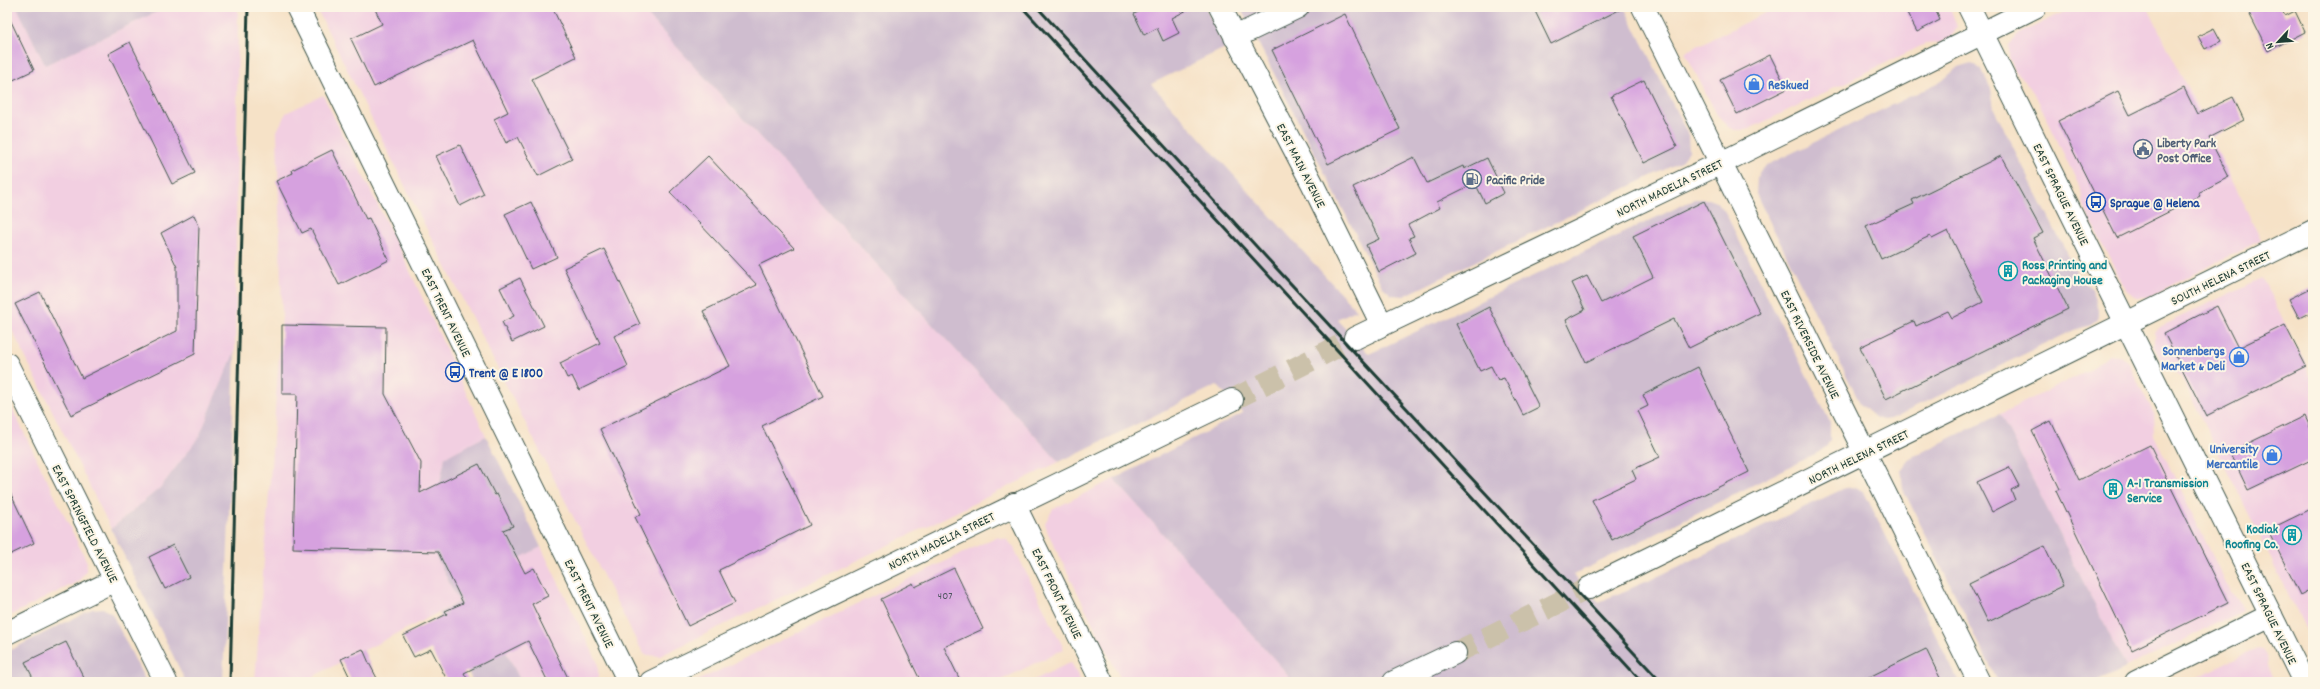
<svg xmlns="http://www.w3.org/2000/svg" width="2320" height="689" viewBox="0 0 2320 689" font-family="Dekko,sans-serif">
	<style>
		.built { fill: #f2cfe1 }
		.industrial { fill: #cfbdcf }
		.building { fill: #d6a1df }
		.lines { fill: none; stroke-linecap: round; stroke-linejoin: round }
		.minor-tunnel { stroke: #cbc1aa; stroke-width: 22; stroke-dasharray: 22 11; stroke-linecap: butt }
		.minor-casing { stroke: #3f564a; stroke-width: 24 }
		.major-casing { stroke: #3f564a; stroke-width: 24 }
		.minor { stroke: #fff; stroke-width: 22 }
		.major { stroke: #fff; stroke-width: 22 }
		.rail { stroke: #1f3d34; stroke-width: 3 }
		.labels { text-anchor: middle; stroke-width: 4; stroke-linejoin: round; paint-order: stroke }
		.number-label { font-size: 11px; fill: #4d565f }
		.shop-label { font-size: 13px; font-weight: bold; fill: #366cbe; stroke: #fcf5e5; text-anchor: end }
		.service-label { font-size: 13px; font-weight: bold; fill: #4e5e75; stroke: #fcf5e5; text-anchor: start }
		.street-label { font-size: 13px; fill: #1f3d34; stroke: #fcf5e5 }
		.transit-label { font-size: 13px; font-weight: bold; fill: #164399; stroke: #fcf5e5; text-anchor: start }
		.culture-label { font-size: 13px; font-weight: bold; fill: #0d838f; stroke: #fcf5e5; text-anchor: start }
	</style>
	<rect width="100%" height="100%" fill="#fcf5e5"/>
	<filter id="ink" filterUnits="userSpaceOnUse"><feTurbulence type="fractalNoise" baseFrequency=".025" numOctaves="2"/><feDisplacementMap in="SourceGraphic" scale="8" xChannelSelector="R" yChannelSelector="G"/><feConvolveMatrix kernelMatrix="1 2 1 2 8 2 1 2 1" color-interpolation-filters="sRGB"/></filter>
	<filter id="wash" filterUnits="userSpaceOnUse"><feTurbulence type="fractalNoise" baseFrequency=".012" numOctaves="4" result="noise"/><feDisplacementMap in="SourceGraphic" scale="16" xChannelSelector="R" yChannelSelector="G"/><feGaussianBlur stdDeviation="0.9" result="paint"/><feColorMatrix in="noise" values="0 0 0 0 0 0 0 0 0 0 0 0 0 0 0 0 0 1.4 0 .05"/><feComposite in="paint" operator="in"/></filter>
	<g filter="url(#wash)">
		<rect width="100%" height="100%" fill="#f6e2c7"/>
		<path class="built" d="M7,7H17L45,65L167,7H238L235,351L199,437L161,487L111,529L7,320Z
			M316,7H640L1059,462L660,656L645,655L638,644L410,196Z
			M1777,7H1950L1957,27L1952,37L1940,43L1925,44L1753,127L1742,130H1735L1728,127L1718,117L1685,52Z
			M2074,7H2148L2261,240L2148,297H2136L2126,290L2083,206L2081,190L2034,92L2017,74L2009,57V45L2017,35Z
			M323,95L403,256L486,436L445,457L429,543L459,602L302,682H255L282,317L277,131L286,113Z
			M2262,278L2313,381V644L2181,377L2164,364L2154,346V332L2159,327Z
			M2109,354L2118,355L2127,361L2153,412L2154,435L2230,592L2238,599L2242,609L2240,612L2126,668L2000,414L2090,370Z
			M7,398L87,562L86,571L79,581L7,617Z
			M1114,479L1284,670L1292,682H1122L1048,533L1045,523L1053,509Z
			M996,537L1006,539L1013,546L1064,649L997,682H695Z
			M541,547L598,663V677L595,682H521L472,582Z
			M2258,648L2262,649L2266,655L2267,666L2274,682H2188Z
			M1071,662L1081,682H1030Z"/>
		<path class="industrial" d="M17,7H167L45,65Z
			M640,7H1205L1225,48L1151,84L1356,310L1337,319L1369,354L1695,199H1708L1718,203L1724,210L1830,422V440L1827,446L1819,452L1573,575L1599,602L1650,580L1845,488L1856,487L1864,492L1959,682H1292L1284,670L1114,479L1243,413L1217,385L1059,462Z
			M1240,7H1624L1688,135L1689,151L1680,162L1404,296L1392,295L1382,286Z
			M1971,63L1981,69L1991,89L1994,109L2078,276L2090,288L2099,309V314L2096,321L2091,325L2074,330L1891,419L1883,420L1876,418L1861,405L1756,194L1757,178L1760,171L1765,166L1942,81L1958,67Z
			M235,351L223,682H186L111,529L161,487L199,437Z
			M2000,414L2126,668L2096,682H1998L1903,489L1901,470L1910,458Z
			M486,436L541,547L472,583L521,682H473L439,613L459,602L429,543L445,457Z
			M103,608L112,614L146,682H7V652L92,609Z"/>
		<g id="blocks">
			<path class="building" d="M374,7H552L576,57L532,79L572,159L538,176L518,137L506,143L494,119L508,112L473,40L374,87L351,39L382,24Z
				M1148,7H1193L1172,18L1179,33L1163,41L1157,28L1144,35L1134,14Z
				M1533,7H1625L1551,44Z
				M1904,7H1934L1940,20L1917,32Z
				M2246,7H2280L2285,16L2295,11L2305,32L2268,51Z
				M7,13L34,70L7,83Z
				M1345,14L1400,129L1328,164L1272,50Z
				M2214,28L2221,41L2205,49L2198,36Z
				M130,42L195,173L172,184L108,54Z
				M1770,55L1787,89L1737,114L1720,80Z
				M1644,80L1677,147L1644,163L1611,96Z
				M2184,88L2197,114L2233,97L2244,120L2209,138L2229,177L2198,193L2200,196L2117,238L2058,121L2118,91L2130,115Z
				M460,145L484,194L460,206L436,156Z
				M332,150L366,219L369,218L389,260L339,285L311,229L302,233L276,181L293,173L292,170Z
				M708,156L794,248L759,265L823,396L762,426L810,525L719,570L735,603L688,626L635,517L641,514L600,429L730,366L703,311L757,285L670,192Z
				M2001,156L2043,233L2033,238L2068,309L1886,399L1860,347L1914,321L1916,326L1948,311L1952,318L1983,302L1948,231L1932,239L1930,236L1881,259L1866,226L1914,204L1912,200Z
				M1414,157L1427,183L1463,166L1464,169L1487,158L1504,193L1485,203L1475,183L1437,202L1440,208L1408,225L1414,236L1409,238L1416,253L1379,272L1366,245L1379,239L1353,187Z
				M1704,201L1760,313L1689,348L1674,319L1586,362L1566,320L1585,310L1572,283L1587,276L1601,303L1653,277L1633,236Z
				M531,202L557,257L531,269L505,214Z
				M194,215L199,226L195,354L71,415L15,304L40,292L82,378L177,331V267L161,233Z
				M604,249L640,324L614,336L628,366L579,390L572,376L567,378L560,363L600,343L564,268Z
				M520,278L544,326L512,342L502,322L514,316L500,288Z
				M2313,287V311L2299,318L2289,299Z
				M2217,306L2238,348L2285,325L2306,366L2206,416L2164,333Z
				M1489,307L1539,407L1523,415L1504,378L1498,380L1491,366L1480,371L1456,324Z
				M282,325L386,327L385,394L421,463L420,493L479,464L495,495L497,494L513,526L503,530L525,573L534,568L548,596L532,604L570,682H548L528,641L464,673L469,682H448L431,649L414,657L403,636L447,614L445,611L463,603L438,552L293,548L297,394H282Z
				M1698,367L1749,472L1612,540L1592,500L1636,479L1632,470L1660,457L1638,411L1648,406L1643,395Z
				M2305,416L2313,434V459L2248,490L2230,452Z
				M2051,421L2079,480L2150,445L2228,603L2132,650L2056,491L2060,489L2032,431Z
				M2009,467L2019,486L2011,490L2015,500L1992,512L1977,482Z
				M7,486L34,543L7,556Z
				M2313,508V588L2300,595L2268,530Z
				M173,545L189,577L165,589L149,557Z
				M2044,546L2063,586L1988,622L1969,583Z
				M954,568L983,629L944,647L961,682H921L881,599L913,583L915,587Z
				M66,642L86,682H35L25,662Z
				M363,649L369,663L379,682H352L341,659Z
				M1926,649L1942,682H1859Z"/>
		</g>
	</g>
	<g filter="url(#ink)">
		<use href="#blocks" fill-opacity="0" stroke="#3f564a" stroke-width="1"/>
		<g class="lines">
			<path class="minor-tunnel" d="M1232,400L1355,338
				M1455,653L1589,588"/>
			<g class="minor-casing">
				<path id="minor" d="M1220,7L1312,183L1382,325
					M1643,7L1979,682
					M1235,37L1298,7
					M1355,338L1721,163L2035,7
					M7,364L166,682
					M1014,504L1102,682
					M1589,588L2313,231
					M7,633L115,580
					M651,682L1232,400
					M1394,682L1455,653
					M2136,682L2271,615"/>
			</g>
			<g class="major-casing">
				<path id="major" d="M297,7L629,682
					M1969,7L2304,682"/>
			</g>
			<use href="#minor" class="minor"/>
			<use href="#major" class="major"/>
			<path class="rail" d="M1022,7L1642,682
				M1037,7L1266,257L1661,682
				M230,682L248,7"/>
		</g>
	</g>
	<defs>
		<g id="shop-ring" transform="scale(1)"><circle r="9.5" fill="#fcf5e5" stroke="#3f7fe0" stroke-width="1.5"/><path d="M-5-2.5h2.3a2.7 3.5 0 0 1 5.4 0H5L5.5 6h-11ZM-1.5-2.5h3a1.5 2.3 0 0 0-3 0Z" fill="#3f7fe0"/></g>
		<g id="civic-ring" transform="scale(1)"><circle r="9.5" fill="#fcf5e5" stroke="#5c6f8a" stroke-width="1.5"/><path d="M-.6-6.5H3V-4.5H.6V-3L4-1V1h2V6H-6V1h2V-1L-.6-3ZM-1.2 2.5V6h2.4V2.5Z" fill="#5c6f8a"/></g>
		<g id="fuel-ring" transform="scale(1)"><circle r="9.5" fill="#fcf5e5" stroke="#5c6f8a" stroke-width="1.5"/><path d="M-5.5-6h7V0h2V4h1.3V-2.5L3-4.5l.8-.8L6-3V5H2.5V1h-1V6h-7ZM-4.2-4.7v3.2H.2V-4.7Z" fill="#5c6f8a"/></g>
		<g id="bus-ring" transform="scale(1)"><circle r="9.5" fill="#fcf5e5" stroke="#1a4fb4" stroke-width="1.5"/><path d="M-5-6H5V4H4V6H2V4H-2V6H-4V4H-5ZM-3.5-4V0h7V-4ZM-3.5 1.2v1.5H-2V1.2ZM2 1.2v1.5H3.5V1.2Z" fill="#1a4fb4"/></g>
		<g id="building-ring" transform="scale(1)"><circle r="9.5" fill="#fcf5e5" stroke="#0f9aa8" stroke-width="1.5"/><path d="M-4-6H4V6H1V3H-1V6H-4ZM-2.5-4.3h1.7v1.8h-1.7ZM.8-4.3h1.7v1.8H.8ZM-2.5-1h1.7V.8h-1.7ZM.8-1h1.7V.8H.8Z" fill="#0f9aa8"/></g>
	</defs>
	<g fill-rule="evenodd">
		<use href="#shop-ring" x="1754" y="84"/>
		<use href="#civic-ring" x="2143" y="149"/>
		<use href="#fuel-ring" x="1472" y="179"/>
		<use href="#bus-ring" x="2096" y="202"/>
		<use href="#building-ring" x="2008" y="271"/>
		<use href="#shop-ring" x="2239" y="357"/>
		<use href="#bus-ring" x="455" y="372"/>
		<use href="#shop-ring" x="2272" y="455"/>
		<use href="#building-ring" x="2113" y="489"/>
		<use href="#building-ring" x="2292" y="535"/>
	</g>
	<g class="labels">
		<g class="number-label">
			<text x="945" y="599">407</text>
		</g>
		<g class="shop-label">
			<text x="1768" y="89" text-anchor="start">ReSkued</text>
			<text x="2225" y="355">Sonnenbergs<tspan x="2225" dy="15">Market &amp; Deli</tspan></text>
			<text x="2258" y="453">University<tspan x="2258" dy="15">Mercantile</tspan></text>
		</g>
		<g class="service-label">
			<text x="2157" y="147">Liberty Park<tspan x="2157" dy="15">Post Office</tspan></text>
			<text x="1486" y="184">Pacific Pride</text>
		</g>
		<g class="street-label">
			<text transform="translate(1302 165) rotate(63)" y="5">EAST MAIN AVENUE</text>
			<text transform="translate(1669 187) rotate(-26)" y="5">NORTH MADELIA STREET</text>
			<text transform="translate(2062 194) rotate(64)" y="5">EAST SPRAGUE AVENUE</text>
			<text transform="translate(2220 277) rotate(-26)" y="5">SOUTH HELENA STREET</text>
			<text transform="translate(447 312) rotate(64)" y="5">EAST TRENT AVENUE</text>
			<text transform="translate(1811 344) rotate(64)" y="5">EAST RIVERSIDE AVENUE</text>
			<text transform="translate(1858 456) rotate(-26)" y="5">NORTH HELENA STREET</text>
			<text transform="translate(86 523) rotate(63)" y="5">EAST SPRINGFIELD AVENUE</text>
			<text transform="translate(941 540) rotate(-26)" y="5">NORTH MADELIA STREET</text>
			<text transform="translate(1058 593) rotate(64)" y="5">EAST FRONT AVENUE</text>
			<text transform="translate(590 603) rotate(64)" y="5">EAST TRENT AVENUE</text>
			<text transform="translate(2270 613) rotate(64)" y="5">EAST SPRAGUE AVENUE</text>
		</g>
		<g class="transit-label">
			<text x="2110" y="207">Sprague @ Helena</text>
			<text x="469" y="377">Trent @ E 1800</text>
		</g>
		<g class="culture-label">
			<text x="2022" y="269">Ross Printing and<tspan x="2022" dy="15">Packaging House</tspan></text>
			<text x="2127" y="487">A-1 Transmission<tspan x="2127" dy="15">Service</tspan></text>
			<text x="2278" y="533" text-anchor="end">Kodiak<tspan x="2278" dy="15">Roofing Co.</tspan></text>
		</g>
	</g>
	<rect width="2320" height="689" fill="none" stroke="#fcf5e5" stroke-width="24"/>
	<g transform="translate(2278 42) rotate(244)" stroke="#fcf5e5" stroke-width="3" paint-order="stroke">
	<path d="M0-3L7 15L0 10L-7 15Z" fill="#1f3d34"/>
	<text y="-6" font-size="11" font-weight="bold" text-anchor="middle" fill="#1f3d34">N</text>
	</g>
</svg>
